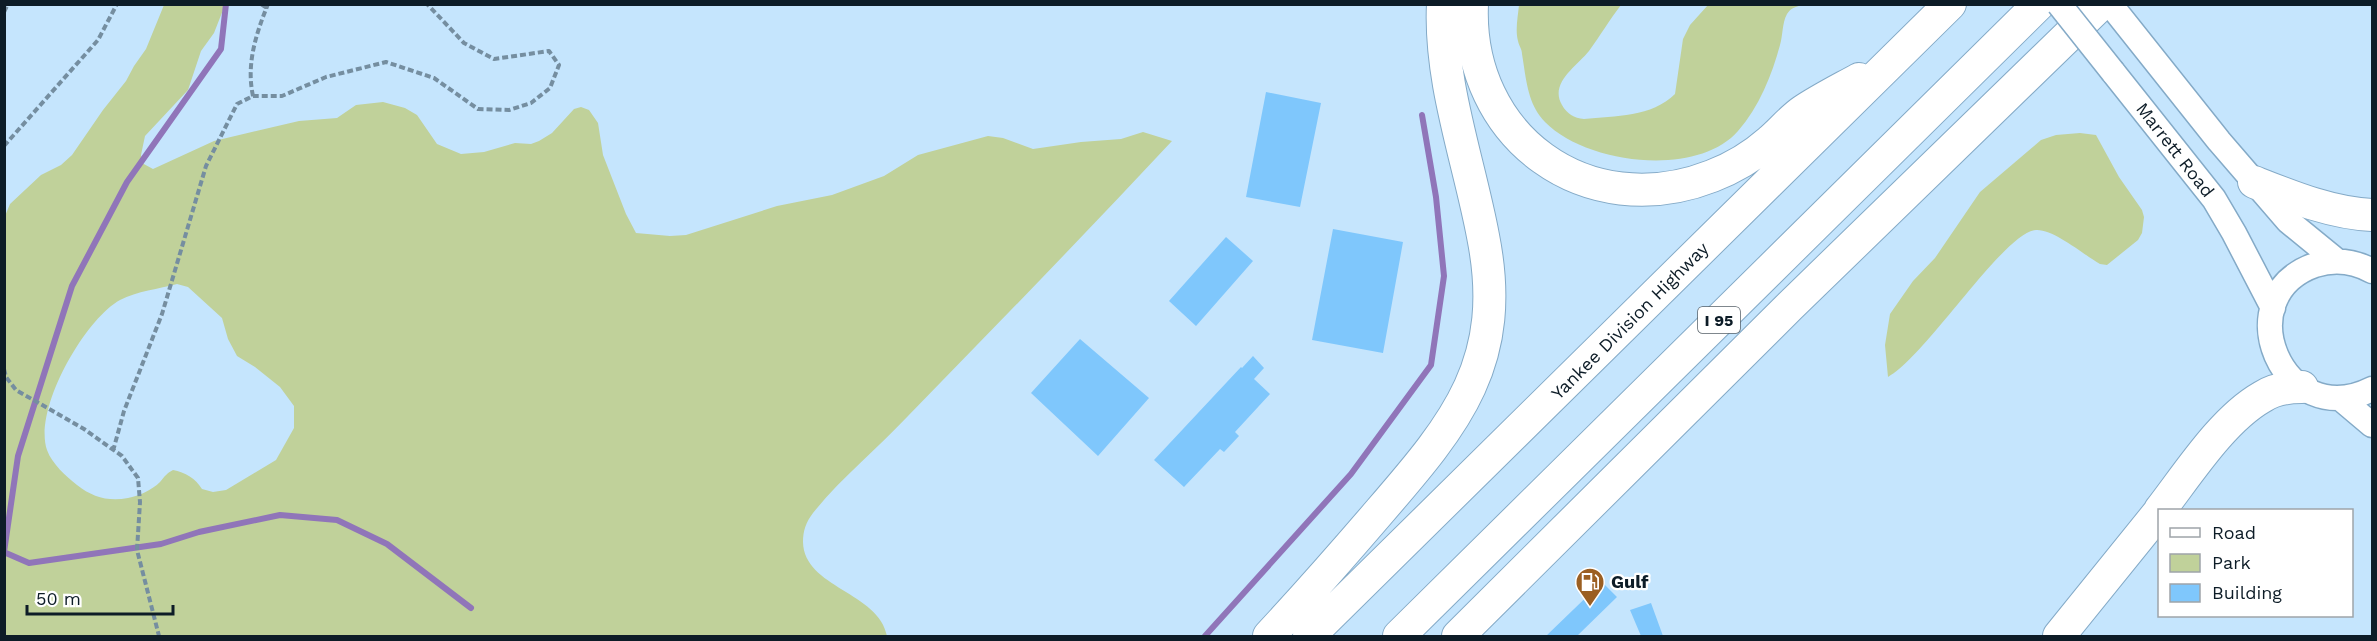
<svg xmlns="http://www.w3.org/2000/svg" width="2377" height="641" viewBox="0 0 2377 641" font-family="'Work Sans',sans-serif">
	<style>
		.green { fill: #c0d19a; fill-rule: evenodd }
		.lines { fill: none; stroke-linecap: round; stroke-linejoin: round }
		.stream { stroke: #9075b9; stroke-width: 6 }
		.building { fill: #7fc7fc }
		.secondary-casing { stroke: #84aac7; stroke-width: 27 }
		.highway-casing { stroke: #84aac7; stroke-width: 34 }
		.path { stroke: #758ea0; stroke-width: 4; stroke-dasharray: 6 3; stroke-linecap: butt }
		.secondary { stroke: #fff; stroke-width: 24 }
		.highway { stroke: #fff; stroke-width: 32 }
		.secondary-bridge-casing { stroke: #84aac7; stroke-width: 27; stroke-linecap: butt }
		.secondary-bridge { stroke: #fff; stroke-width: 24 }
		.labels { text-anchor: middle; stroke-width: 4.5; stroke-linejoin: round; paint-order: stroke }
		.shield { fill: #fff; stroke: #566068; stroke-width: 1.5 }
		.shield-label { font-size: 16px; font-weight: bold; fill: #0d1c27 }
		.street-label { font-size: 18px; fill: #0d1c27; stroke: #fff }
		.poi-label { font-size: 18px; font-weight: bold; fill: #0d1c27; stroke: #fff; text-anchor: start }
	</style>
	<rect width="100%" height="100%" fill="#c5e5fd"/>
	<path class="green" d="M164,5H225L214,33L201,51L188,90L145,136L141,155L142,163L153,169L214,141L299,121L337,118L356,105L383,102L405,108L417,115L437,144L461,154L484,152L515,143L531,144L539,141L552,133L574,109L581,107L589,110L598,123L603,155L626,214L636,233L670,236L686,235L777,206L832,195L884,176L918,155L988,136L1003,138L1033,149L1081,142L1121,139L1143,132L1172,141C1085,234 997,325 908,416C877,449 841,478 813,513C806,522 803,531 803,542C804,588 879,592 887,636H5V216L10,204L41,175L61,165L72,155L103,110L126,81L134,66L146,49ZM177,284L188,287L222,318L228,339L237,356L255,367L280,387L294,406V428L276,460L226,490L213,492L202,489C196,479 185,472 173,470C167,473 165,476 160,482C152,490 139,496 128,498C109,502 92,497 77,485C66,476 52,464 47,450C33,410 84,320 120,300C137,291 159,289 177,284Z
		M1519,5H1621C1610,19 1600,36 1589,51C1577,66 1549,83 1562,105C1567,114 1574,118 1584,119C1615,116 1652,117 1675,94L1683,39L1690,25L1708,5H1802C1795,7 1791,8 1787,14C1782,23 1783,35 1780,45C1772,75 1759,107 1738,131C1697,178 1586,164 1545,122C1527,104 1526,77 1522,54C1522,49 1519,46 1518,41C1515,30 1518,16 1519,5Z
		M2080,133L2096,135L2119,177L2142,210L2144,217L2142,233L2138,240L2107,265L2100,264C2084,255 2054,229 2036,230C2004,232 1927,355 1888,377L1885,345L1890,314L1913,281L1935,258L1980,192L2041,140L2056,135Z"/>
	<g class="lines">
		<path class="stream" d="M4,552L18,456L72,286L127,182L221,49L226,4
			M6,553L29,563L161,544L199,532L280,515L337,520L387,544L471,608
			M1205,636L1351,474L1431,365L1444,276L1436,197L1422,115"/>
	</g>
	<path class="building" d="M1266,92L1321,103L1300,207L1246,197Z
		M1333,229L1403,242L1383,353L1312,340Z
		M1226,237L1253,261L1196,326L1169,301Z
		M1080,339L1149,398L1098,456L1031,393Z
		M1253,356L1264,368L1254,379L1270,394L1235,432L1239,436L1224,452L1220,449L1184,487L1154,460L1241,367L1242,368Z
		M1602,582L1617,597L1577,636H1546Z
		M1651,603L1663,636H1641L1630,610Z"/>
	<g class="lines">
		<g class="secondary-casing">
			<path id="secondary" d="M2110,4L2219,141L2288,221L2337,261
				M2113,72L2214,199L2234,233L2273,308
				M2372,271C2354,261 2334,259 2315,265C2226,296 2282,434 2372,389
				M2340,398L2372,425"/>
		</g>
		<g class="highway-casing">
			<path id="highway" d="M1472,4C1466,137 1587,225 1712,176C1733,168 1753,156 1770,141C1781,132 1791,119 1803,111C1821,99 1841,89 1859,79
				M2254,182C2292,197 2331,213 2372,215
				M2160,510C2188,474 2222,420 2262,397C2274,389 2287,387 2302,387
				M1269,636C1307,595 1344,553 1380,511C1457,422 1508,361 1483,236C1469,161 1439,81 1443,4
				M1309,636L1950,4
				M1399,636L2039,4
				M1458,636L1790,306L2101,4
				M2059,636L2160,511"/>
		</g>
		<path class="path" d="M261,4L267,8
			M4,12L8,4
			M253,96C246,64 256,34 268,4
			M4,146L98,40L117,4
			M4,369L6,377L16,390L84,429L122,456L138,478L140,502L137,550L159,636
			M113,451L124,411L162,314L206,166L237,104L253,96H282L326,77L386,62L434,78L478,109L509,110L531,103L550,88L559,65L549,51L494,59L464,43L427,4"/>
		<use href="#secondary" class="secondary"/>
		<use href="#highway" class="highway"/>
		<g class="secondary-bridge-casing">
			<path id="secondary-bridge" d="M2059,4L2113,72"/>
		</g>
		<use href="#secondary-bridge" class="secondary-bridge"/>
	</g>
	<defs>
		<g id="fuel-pin" transform="scale(1.5)"><path d="M0 17L-7.5 6A9.5 9.5 0 1 1 7.5 6Z" fill="#9b5f22" stroke="#fff"/><path d="M-5.5-6h7V0h2V4h1.3V-2.5L3-4.5l.8-.8L6-3V5H2.5V1h-1V6h-7ZM-4.2-4.7v3.2H.2V-4.7Z" fill="#fff"/></g>
	</defs>
	<g fill-rule="evenodd">
		<use href="#fuel-pin" x="1590" y="582"/>
	</g>
	<g class="labels">
		<rect class="shield" x="1698" y="307" width="42" height="26" rx="4.5"/>
		<g class="shield-label">
			<text x="1719" y="326">I 95</text>
		</g>
		<g class="street-label">
			<text transform="translate(2175 150) rotate(52)" y="6">Marrett Road</text>
			<text transform="translate(1630 321) rotate(-45)" y="6">Yankee Division Highway</text>
		</g>
		<g class="poi-label">
			<text x="1611" y="588">Gulf</text>
		</g>
	</g>
	<rect width="2377" height="641" fill="none" stroke="#0d1c27" stroke-width="12"/>
	<rect x="2158" y="509" width="195" height="108" fill="#ffffff" stroke="#9ea4a9" stroke-width="1.5"/>
	<rect x="2170" y="528" width="30" height="9" fill="#ffffff" stroke="#9ea4a9" stroke-width="1.5"/>
	<text x="2212" y="539" font-size="18" fill="#0d1c27">Road</text>
	<rect x="2170" y="554" width="30" height="18" fill="#c0d19a" stroke="#9ea4a9" stroke-width="1.5"/>
	<text x="2212" y="569" font-size="18" fill="#0d1c27">Park</text>
	<rect x="2170" y="584" width="30" height="18" fill="#7fc7fc" stroke="#9ea4a9" stroke-width="1.5"/>
	<text x="2212" y="599" font-size="18" fill="#0d1c27">Building</text>
	<path d="M27 605v9h146v-9" fill="none" stroke="#0d1c27" stroke-width="3"/>
	<text x="36" y="605" font-size="18" fill="#0d1c27" stroke="#ffffff" stroke-width="4.5" paint-order="stroke">50 m</text>
</svg>
